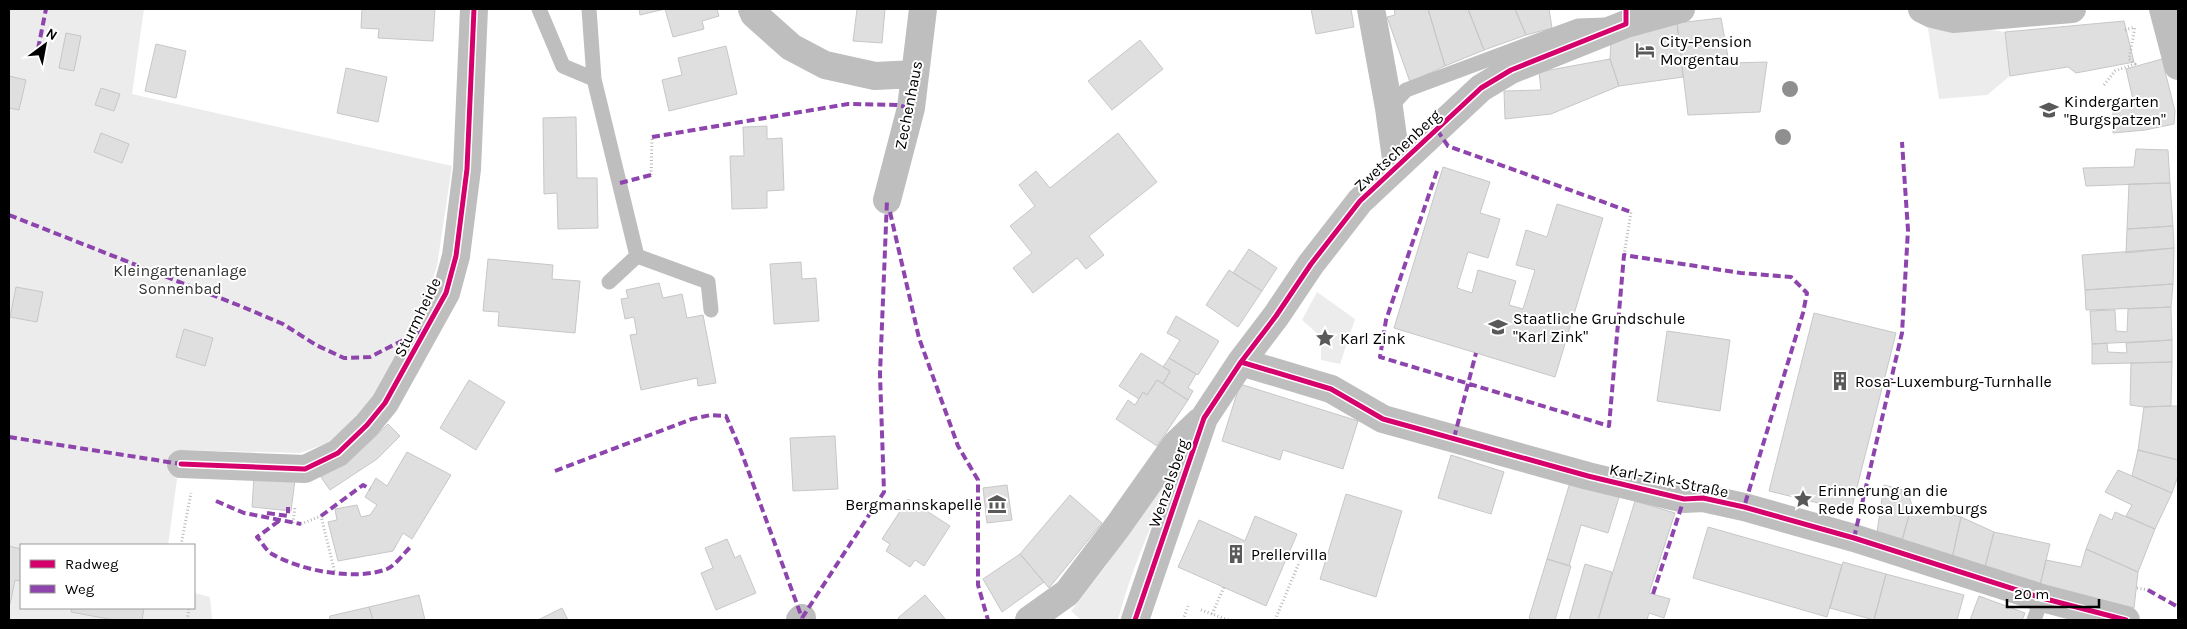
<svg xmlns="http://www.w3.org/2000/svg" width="2187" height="629" viewBox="0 0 2187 629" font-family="Karla,sans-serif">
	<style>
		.green { fill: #ececec }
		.building { fill: #dfdfdf; stroke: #c7c7c7 }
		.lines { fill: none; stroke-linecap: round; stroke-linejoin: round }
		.path { stroke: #b9b9b9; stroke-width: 3; stroke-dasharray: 1 2.5; stroke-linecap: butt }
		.service { stroke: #bebebe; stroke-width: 15 }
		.minor { stroke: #bebebe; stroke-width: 28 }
		.quiet { stroke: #8e44ad; stroke-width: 4; stroke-dasharray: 8 4; stroke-linecap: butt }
		.cycleway-casing { stroke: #fff; stroke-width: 8 }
		.cycleway { stroke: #d6006c; stroke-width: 5 }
		.tree { fill: #8f8f8f }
		.labels { text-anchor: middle; stroke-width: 4; stroke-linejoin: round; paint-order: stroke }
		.poi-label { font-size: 16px; fill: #000; stroke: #fff; text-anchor: start }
		.street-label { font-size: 16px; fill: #000; stroke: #fff }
		.park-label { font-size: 16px; fill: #333; stroke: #fff }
	</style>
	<rect width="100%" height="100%" fill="#fff"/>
	<path class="green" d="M9,9H144L132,94L452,166L437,266L422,313L377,397L356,419L328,443L300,453L181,450L168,545H21V608H194V593L210,597L212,620H9Z
		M1969,27L2005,32L2010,76L1987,95L1939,99L1928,28Z
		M1317,292L1355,319L1340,364L1321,360V337L1302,320Z
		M1183,452C1160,507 1133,562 1118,620H1081L1071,611L1105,567Z"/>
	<path class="building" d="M362,9H435L433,41L378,38L379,29L361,28Z
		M639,9H665L640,15Z
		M665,9H717L719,16L702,21L704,29L673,37Z
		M857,9H885L882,43L853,41Z
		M1311,9H1351L1354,27L1316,34Z
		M1394,9H1428L1445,66L1410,82L1387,17L1395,15Z
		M1428,9H1468L1484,50L1445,66Z
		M1468,9H1515L1526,35L1484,50Z
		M1515,9H1549L1552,28L1526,35Z
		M1721,18L1729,63L1767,62L1760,112L1688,115L1677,23Z
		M2124,21L2134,62L2076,73L2068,67L2010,76L2005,32Z
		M1677,23L1683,77L1619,86L1610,59L1611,42Z
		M66,33L81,36L74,71L59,68Z
		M1140,40L1163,69L1112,110L1088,81Z
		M156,44L186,51L176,98L145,91Z
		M726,46L737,94L669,111L662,80L682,75L678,58Z
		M1610,59L1619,86L1551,114L1505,119L1504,91L1541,90L1539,72Z
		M2162,59L2175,111L2174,124L2145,130L2113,133V107L2134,104L2126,69Z
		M346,68L387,77L378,122L337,113Z
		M9,76L26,80L19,110L9,108Z
		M101,88L120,94L114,111L95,105Z
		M576,117L577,178H597L598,228L558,229L557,193L544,194L543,118Z
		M767,126V139L782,138L784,190L767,191V208L732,209L730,156H744L743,127Z
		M101,133L129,144L122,163L94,152Z
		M1118,133L1157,182L1089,236L1104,255L1086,269L1077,258L1033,293L1013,268L1032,253L1010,226L1035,206L1019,185L1036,171L1050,188Z
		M2136,149L2168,150L2170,183L2086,186L2083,168L2134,167Z
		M1443,167L1490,182L1480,213L1500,219L1488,258L1468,252L1457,288L1472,293L1478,270L1516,281L1509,305L1523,309L1535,270L1516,265L1526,230L1547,237L1557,204L1603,218L1555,377L1394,328Z
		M2170,183L2173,226L2127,229L2129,184Z
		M2173,226L2174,248L2126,253L2127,229Z
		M2174,248L2173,284L2085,290L2082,255Z
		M1249,249L1277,268L1262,291L1233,273Z
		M488,259L553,265L552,279L580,281L575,333L498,326L499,312L483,311Z
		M801,262L802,279L816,278L819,321L774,324L770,264Z
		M1229,270L1262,291L1238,327L1206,305Z
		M659,283L663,298L682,294L687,318L703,315L716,383L698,386L697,378L641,390L630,335L637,334L634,317L625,319L621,299L628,298L626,290Z
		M2173,284L2171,307L2086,310L2085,290Z
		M16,287L43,292L37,322L10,317Z
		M2171,307L2172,340L2092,344L2090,311L2115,310L2116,331L2127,332L2128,309Z
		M1814,313L1896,333L1851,511L1769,491Z
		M1176,316L1219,341L1198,375L1169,358L1180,340L1167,333Z
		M184,329L213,338L205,366L176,357Z
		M1667,331L1730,340L1720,411L1657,401Z
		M2172,340V362L2092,364V344L2107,343L2108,352L2127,353L2126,343Z
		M1141,353L1170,371L1163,384L1157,380L1147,395L1143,392L1139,399L1119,386Z
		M1169,358L1196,374L1188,388L1193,391L1188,400L1163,384L1170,371L1163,367Z
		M2172,362L2171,406L2144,407L2130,405L2131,363Z
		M469,380L505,402L476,450L440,428Z
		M1157,380L1188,400L1157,446L1116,419L1128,400L1135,405L1143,392L1147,395Z
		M1240,384L1358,421L1343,469L1283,450L1280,460L1222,441Z
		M2171,406H2178V460L2138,450L2144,407Z
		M388,424L400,436L377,459L330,490L321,477L366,445Z
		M835,436L838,489L793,491L790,438Z
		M2138,450L2178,460V476L2172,493L2132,476Z
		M407,452L451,475L412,539L403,533L393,551L338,561L328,522L337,520L335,509L357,505L361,517L370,515L377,505L365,497L376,478L387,486Z
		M1451,455L1504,472L1491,514L1438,498Z
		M2118,470L2172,493L2155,529L2126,516L2132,505L2105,492Z
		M254,477L295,480L291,511L252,507Z
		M1571,479L1620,494L1608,533L1581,525L1569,566L1547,559Z
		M1007,485L1012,520L987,523L983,488Z
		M1884,485L1907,491L1912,505L1902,539L1877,532Z
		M1346,494L1402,511L1376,597L1320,579Z
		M1070,495L1102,523L1049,588L1020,554Z
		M908,499L950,526L924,566L915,560L910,567L886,551L890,544L882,539Z
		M1635,501L1675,513L1649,593L1670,599L1664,618L1649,613L1647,620H1598Z
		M1912,505L1961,517L1952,559L1901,545Z
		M2115,512L2155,529L2138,572L2086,549L2100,514L2112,520Z
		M1255,516L1297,534L1266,606L1178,567L1199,520L1245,541Z
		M1961,517L1994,532L1984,571L1952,559Z
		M1708,527L1842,565L1827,617L1693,578Z
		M1994,532L2050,544L2040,585L1984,571Z
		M727,539L735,558L740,555L756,593L716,610L701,573L713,568L705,548Z
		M9,546L21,549V581L15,580L10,604H9Z
		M2086,549L2138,572L2134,608L2040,585L2046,560L2081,567Z
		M1020,554L1044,582L1002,612L983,579Z
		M1547,559L1571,566L1555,620H1535L1529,618Z
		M1843,562L1886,574L1874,620L1830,608Z
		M1585,564L1612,572L1598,620H1569Z
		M1886,574L1964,595L1957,620H1874Z
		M419,595L425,620H373L369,607Z
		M925,595L946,620H900L898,618Z
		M1979,596L2025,613L2022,620H1970Z
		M369,607L373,620H329L330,616Z
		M72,608H144L142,620H114L71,612Z
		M562,608L568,620H538Z"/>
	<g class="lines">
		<path class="path" d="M2125,30L2135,27
			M2104,85L2115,71L2135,64L2129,59L2135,27
			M651,175L652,137
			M1624,255L1631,212
			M293,523L295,507
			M301,524L321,516L335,573
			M181,545L191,493
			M2137,588L2148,590
			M1201,610L1228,620
			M1212,614L1224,587
			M187,620L189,608
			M1183,620L1188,606
			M1275,620L1304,551"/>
		<path class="service" d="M539,9L563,66L594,79
			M589,9L594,79L637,256L708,282L711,310
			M1389,108L1406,90L1578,26L1605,25
			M609,282L637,256
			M2034,620L2042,598"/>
		<path class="minor" d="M752,9L754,14L791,47L825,65L875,76L915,74
			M1371,9L1389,108L1397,166
			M1922,9L1932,14L1953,19L2072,9
			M2163,9L2178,66
			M887,200L911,108L923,9
			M1241,362L1331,389L1383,419L1588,476L1684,499L1703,498L1744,507L1854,538L2042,598L2126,620
			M181,464L305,469L338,453L367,425L385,403L446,293L456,256L467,169L474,9
			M800,620L802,618
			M1029,620L1067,593L1118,526L1176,444L1199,422
			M1135,620L1204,418L1241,362L1276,316L1311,264L1360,201L1481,88L1511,70L1626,24L1681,9"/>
		<path class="quiet" d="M38,49L46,9
			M1437,130L1448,146L1631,212
			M652,137L848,104L897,105L911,108
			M1437,171L1386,320L1380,357L1609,426L1624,255L1741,273L1791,277L1807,293L1803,313L1744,507
			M620,183L651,175
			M890,212L919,338L958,446L978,480V585L988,620
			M9,215L243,307L283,324L316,345L344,358L370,357L425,329
			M9,437L181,464
			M1454,438L1476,353
			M555,471L692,419L711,415L726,416L741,451L802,618
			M216,501L244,513L301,524
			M267,513L288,516V507
			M321,516L363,485L370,489
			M279,521L257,537C262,542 266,551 272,554C301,571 356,581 387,569C396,565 405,552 412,545
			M1854,538L1902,333L1908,230L1902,142
			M2148,590L2178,607
			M1653,594L1684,499
			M802,618L884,492L880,374L887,200"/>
		<g class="cycleway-casing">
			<path id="cycleway" d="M1241,362L1331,389L1383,419L1588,476L1684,499L1703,498L1744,507L1854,538L2042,598L2126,620
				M181,464L305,469L338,453L367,425L385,403L446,293L456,256L467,169L474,9
				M1135,620L1204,418L1241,362L1276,316L1311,264L1360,201L1481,88L1511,70L1626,24V9"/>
		</g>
		<use href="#cycleway" class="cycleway"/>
	</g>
	<g class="tree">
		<circle cx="1790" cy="89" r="8"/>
		<circle cx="1783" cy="137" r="8"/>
	</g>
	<defs>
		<g id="hotel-bare" transform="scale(1.5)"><path d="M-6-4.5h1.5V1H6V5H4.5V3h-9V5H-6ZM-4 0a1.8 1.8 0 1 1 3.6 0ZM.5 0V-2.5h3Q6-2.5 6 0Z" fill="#595959" stroke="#fff" stroke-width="2.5" paint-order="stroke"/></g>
		<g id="school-bare" transform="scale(1.5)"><path d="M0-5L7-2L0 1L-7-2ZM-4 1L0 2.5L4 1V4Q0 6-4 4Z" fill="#595959" stroke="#fff" stroke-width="2.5" paint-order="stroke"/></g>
		<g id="sight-bare" transform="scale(1.5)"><path d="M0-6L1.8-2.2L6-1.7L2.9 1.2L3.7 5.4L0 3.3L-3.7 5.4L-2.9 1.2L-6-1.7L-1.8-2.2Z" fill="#595959" stroke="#fff" stroke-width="2.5" paint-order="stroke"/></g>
		<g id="building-bare" transform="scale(1.5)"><path d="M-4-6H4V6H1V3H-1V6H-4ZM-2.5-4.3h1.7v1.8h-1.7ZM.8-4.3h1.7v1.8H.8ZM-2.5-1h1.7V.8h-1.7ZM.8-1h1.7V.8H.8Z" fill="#595959" stroke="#fff" stroke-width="2.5" paint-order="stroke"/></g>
		<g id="museum-bare" transform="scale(1.5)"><path d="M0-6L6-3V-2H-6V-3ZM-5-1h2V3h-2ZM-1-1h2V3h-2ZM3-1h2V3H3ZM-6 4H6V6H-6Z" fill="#595959" stroke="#fff" stroke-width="2.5" paint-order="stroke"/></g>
	</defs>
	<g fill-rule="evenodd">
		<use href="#hotel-bare" x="1645" y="50"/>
		<use href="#school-bare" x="2049" y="110"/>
		<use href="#school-bare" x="1498" y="327"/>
		<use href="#sight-bare" x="1325" y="338"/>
		<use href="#building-bare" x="1840" y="381"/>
		<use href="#sight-bare" x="1803" y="499"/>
		<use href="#museum-bare" x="997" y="504"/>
		<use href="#building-bare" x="1236" y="554"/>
	</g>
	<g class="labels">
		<g class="poi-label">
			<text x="1660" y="47">City-Pension<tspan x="1660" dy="18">Morgentau</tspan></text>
			<text x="2064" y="107">Kindergarten<tspan x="2064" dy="18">"Burgspatzen"</tspan></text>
			<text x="1513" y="324">Staatliche Grundschule<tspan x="1513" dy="18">"Karl Zink"</tspan></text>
			<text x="1340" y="344">Karl Zink</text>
			<text x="1855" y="387">Rosa-Luxemburg-Turnhalle</text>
			<text x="1818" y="496">Erinnerung an die<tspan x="1818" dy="18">Rede Rosa Luxemburgs</tspan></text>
			<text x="982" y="510" text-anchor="end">Bergmannskapelle</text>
			<text x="1251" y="560">Prellervilla</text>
		</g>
		<g class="street-label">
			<text transform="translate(908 105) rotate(-79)" y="6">Zechenhaus</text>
			<text transform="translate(1397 150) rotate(-43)" y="6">Zwetschenberg</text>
			<text transform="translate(417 317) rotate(-64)" y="6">Sturmheide</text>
			<text transform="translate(1669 480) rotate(11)" y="6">Karl-Zink-Straße</text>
			<text transform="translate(1168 483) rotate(-71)" y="6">Wenzelsberg</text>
		</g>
		<g class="park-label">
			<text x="180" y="276">Kleingartenanlage<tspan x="180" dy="18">Sonnenbad</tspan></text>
		</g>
	</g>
	<rect width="2187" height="629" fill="none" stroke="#000000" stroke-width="20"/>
	<rect x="20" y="544" width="175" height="65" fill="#ffffff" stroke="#999999"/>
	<rect x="30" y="560" width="25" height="8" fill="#d6006c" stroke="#999999"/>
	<text x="65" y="569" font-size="15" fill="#000000">Radweg</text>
	<rect x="30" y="585" width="25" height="8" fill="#8e44ad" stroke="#999999"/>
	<text x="65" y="594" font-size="15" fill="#000000">Weg</text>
	<g transform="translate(45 45) rotate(32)" stroke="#ffffff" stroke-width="4" paint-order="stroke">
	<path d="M0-4L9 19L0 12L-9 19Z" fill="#000000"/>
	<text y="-8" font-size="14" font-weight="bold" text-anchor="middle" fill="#000000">N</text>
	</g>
	<path d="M2007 599v8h92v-8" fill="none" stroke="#000000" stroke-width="2.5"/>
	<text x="2014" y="599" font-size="15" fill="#000000" stroke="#ffffff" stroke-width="4" paint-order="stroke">20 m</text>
</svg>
